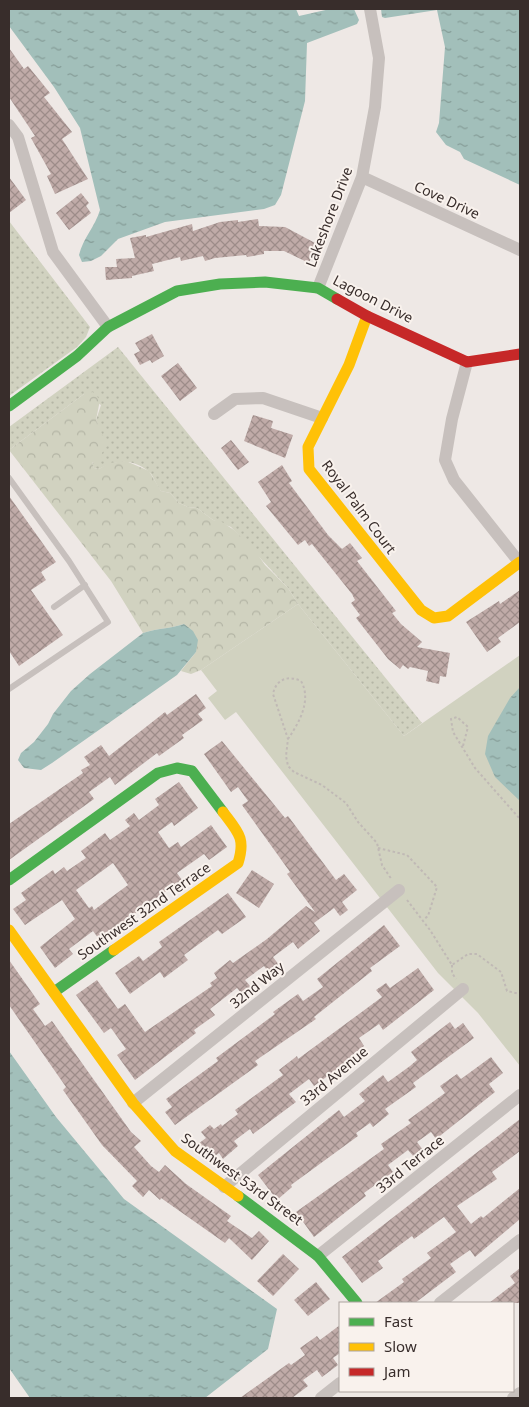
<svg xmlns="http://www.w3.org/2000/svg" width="529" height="1407" viewBox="0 0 529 1407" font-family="'Noto Sans',sans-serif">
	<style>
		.grass { fill: url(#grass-dots) }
		.forest { fill: url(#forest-crowns) }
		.park { fill: #d1d2c0 }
		.water { fill: url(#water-ripples) }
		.building { fill: url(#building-cross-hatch); fill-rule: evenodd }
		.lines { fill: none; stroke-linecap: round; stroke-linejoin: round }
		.path { stroke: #c0b9b5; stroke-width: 2; stroke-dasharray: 2.5 2.5; stroke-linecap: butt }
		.lane { stroke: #c7c0bd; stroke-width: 6 }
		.street { stroke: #c7c0bd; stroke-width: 12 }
		.fast { stroke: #4caf50; stroke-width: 11 }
		.slow { stroke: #ffc107; stroke-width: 11 }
		.jam { stroke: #c62828; stroke-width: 11 }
		.labels { text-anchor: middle; stroke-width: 4; stroke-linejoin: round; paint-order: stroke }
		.street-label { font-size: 14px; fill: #382d2b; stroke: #f9f2ed }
	</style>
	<defs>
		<pattern id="grass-dots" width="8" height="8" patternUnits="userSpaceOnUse" patternTransform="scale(1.25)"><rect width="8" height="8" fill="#d1d2c0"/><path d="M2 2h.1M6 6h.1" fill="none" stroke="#b4b5a5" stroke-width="1.8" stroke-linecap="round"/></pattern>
		<pattern id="forest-crowns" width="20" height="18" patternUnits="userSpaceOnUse" patternTransform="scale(1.25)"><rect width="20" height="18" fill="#d1d2c0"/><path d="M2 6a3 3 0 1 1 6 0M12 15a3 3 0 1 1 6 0" fill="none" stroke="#b4b5a5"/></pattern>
		<pattern id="water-ripples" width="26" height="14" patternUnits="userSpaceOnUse" patternTransform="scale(1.25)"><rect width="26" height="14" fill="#a2bfba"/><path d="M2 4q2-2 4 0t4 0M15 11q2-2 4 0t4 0" fill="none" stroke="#859c97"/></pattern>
		<pattern id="building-cross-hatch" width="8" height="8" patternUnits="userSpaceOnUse" patternTransform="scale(1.25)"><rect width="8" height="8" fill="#c0aba8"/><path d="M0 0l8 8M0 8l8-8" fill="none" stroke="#9d8c89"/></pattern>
	</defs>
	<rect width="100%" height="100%" fill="#eee8e5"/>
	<path class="grass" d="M9,221L90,327L86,337L77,347L9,396Z
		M118,347L422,723L404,736L298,604L288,588L231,527L213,520L197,508L188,507L179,503L170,493L161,491C156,486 154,475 148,471C132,458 115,460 99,469L94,468L92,464C112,443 103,443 96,420L101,405L84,394L9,450V427Z"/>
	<path class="forest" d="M93,392L100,400L96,420L107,446L102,453V459L92,463L94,468L99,469L109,463L126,461L149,471L161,491L170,493L179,503L188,507L197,508L213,520L222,522L234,530L256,552L265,565L288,588L298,604L201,670L191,674L181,671L196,652L184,624C170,629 157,628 143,633L111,581L9,450L84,394Z"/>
	<path class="park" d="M298,604L404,736L520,655V1066L478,1013L438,973L236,712L225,720L208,698L217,691L201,670Z"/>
	<path class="water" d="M9,9H296L299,16L330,9H354L359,20L357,24L307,43L305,101L281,195L275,205L264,209L165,222L118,239L101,256L91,261L82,262L79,255C83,238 95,227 100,210L80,128L54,87L9,26Z
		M381,9H520V185L464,159L460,152L446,145L436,132L439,123L445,47L437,10L385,18L382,17Z
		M184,624L193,631L198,640L196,652L177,675L52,763L41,770L24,768L18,760L21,753L34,742L48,724L53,714L71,691L90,674L143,633C157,628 170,629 184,624Z
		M520,687V801L495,777L485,754L488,736L510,698Z
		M9,1051L56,1117L124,1199L277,1309L268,1349L205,1398H30L9,1368Z"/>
	<path class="building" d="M9,48L24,69L28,66L50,93L44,97L72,132L62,139L88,179L55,194L47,176L51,174L31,138L35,136L9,97Z
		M9,177L26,200L9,213Z
		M81,193L89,203L86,206L91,213L69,230L56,213Z
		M258,219L259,226L285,227L317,244L309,263L284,251H264V254L247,257L246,255L215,258L205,261L203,256L181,261L180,257L152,264L154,271L132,276V278L106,280L105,267H117L116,259L135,258L130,238L146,235V237L192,224L193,231L220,222L238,220V222Z
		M152,334L164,356L152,363L150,360L140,365L134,354L140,351L135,343Z
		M178,363L197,388L180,401L161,376Z
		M253,415L273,421L271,428L293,435L285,458L244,441Z
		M231,440L249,462L238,470L221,448Z
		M282,465L292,481L289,483L328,535L342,549L350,543L362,558L357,561L396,611L392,613L401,624L422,642L417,647L450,653L446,677L440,676L439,684L426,681L428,671L410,667L408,669L403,665L400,669L388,659L356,618L360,615L351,603L355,600L352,594L312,544L309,546L305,540L298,545L266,506L271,502L258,482Z
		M9,496L56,562L41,572L46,580L31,590L63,635L19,666L9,651Z
		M520,590V622L498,638L501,642L487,652L466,622L499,601L500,604Z
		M196,694L206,708L198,714L203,720L182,735L184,738L159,756L157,753L115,785L110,777L89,792L94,799L9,860V824L83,773L81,770L90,765L84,757L101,745L109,756L165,712L167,715Z
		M222,741L285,818L288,816L336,880L344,874L357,890L342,902L348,910L340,916L334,908L314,923L320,931L298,949L293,942L273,957L279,965L269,973L264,966L245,980L251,987L242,994L237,988L210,1009L215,1015L194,1030L196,1033L135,1080L117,1055L126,1049L111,1028L104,1033L76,995L97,980L118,1009L125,1004L145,1032L212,986L210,983L217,978L214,973L230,960L233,963L267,939L306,906L315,912L287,874L290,872L242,805L248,801L238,787L231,792L204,754Z
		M179,782L198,808L174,826L172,822L158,832L169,848L178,842L181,847L211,825L227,847L209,860L204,854L177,873L182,880L99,939L93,931L69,949L73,954L55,968L40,947L75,919L62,900L25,925L13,909L26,900L21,893L53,870L55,874L64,867L67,871L86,858L81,851L105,833L110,840L130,826L125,820L134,813L139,820L159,805L155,799ZM113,863L128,885L94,910L92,906L89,908L76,890Z
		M252,870L274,884L259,908L236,893Z
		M228,893L246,917L222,934L218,930L184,955L188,960L164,978L160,972L130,994L115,973L139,956L143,961L162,947L159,942Z
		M384,925L400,946L370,968L372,971L314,1017L316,1019L255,1061L258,1065L175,1125L165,1112L172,1107L166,1099L218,1061L216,1058L275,1014L273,1012L298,994L303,1001L323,987L317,979Z
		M9,960L40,1004L33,1009L45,1026L52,1021L131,1132L141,1141L134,1147L151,1166L159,1172L165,1165L186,1184L231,1216L227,1221L252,1238L259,1231L269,1241L252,1260L229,1238L225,1243L161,1198L160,1200L149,1190L143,1197L132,1186L137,1181L102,1145L63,1090L66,1087L9,1005Z
		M418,968L434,990L383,1030L379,1024L359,1038L364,1046L351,1056L352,1058L314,1086L309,1079L289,1094L296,1102L253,1134L250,1129L234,1141L238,1146L223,1159L219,1153L210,1160L198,1144L206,1138L201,1132L210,1125L214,1129L221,1124L222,1126L238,1114L235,1110L283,1075L279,1070L297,1056L298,1059L382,997L376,990L386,983L390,988Z
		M450,1022L455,1029L463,1023L474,1038L413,1083L416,1087L385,1109L389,1114L373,1127L370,1123L356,1133L358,1136L291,1185L292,1187L277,1200L258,1175L339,1110L344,1117L365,1101L359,1094L383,1075L388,1082L410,1066L417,1060L411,1052Z
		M491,1057L503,1073L489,1084L495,1092L436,1139L431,1132L417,1142L423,1150L414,1157L408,1150L388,1165L393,1172L364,1193L366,1196L314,1237L296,1212L384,1149L381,1144L411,1123L408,1120L445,1093L440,1086L457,1074L461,1079Z
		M520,1119V1151L492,1172L497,1179L457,1206L471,1224L481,1216L483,1218L520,1188V1219L475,1257L470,1250L450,1264L456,1272L415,1303H375L404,1282L402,1279L431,1258L427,1253L456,1232L444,1217L414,1239L412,1236L378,1261L383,1268L362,1283L342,1257Z
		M283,1254L299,1269L273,1296L257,1281Z
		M520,1268V1303H489L515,1283L510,1276Z
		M316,1282L330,1299L308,1316L294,1300Z
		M340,1325V1353L333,1358L338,1365L322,1377L317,1370L303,1380L308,1386L292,1398H240L289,1363L291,1365L305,1355L300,1348L317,1336L320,1340Z"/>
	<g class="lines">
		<path class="path" d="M288,739C299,723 312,700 301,681C288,675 276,679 273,694L288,739L286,756L288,766L294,772L322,785L346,803L358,822L377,843L382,865L392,880
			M463,746L468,727L457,717L451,719L453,732L475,768L520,819
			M378,848L407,855L437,887L428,916L423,920
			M407,900L430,930L452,965L468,954H477L501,972L507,991L520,994
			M452,965V973L456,979"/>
		<path class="lane" d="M9,478L69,561L108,622L9,689
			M54,607L85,585"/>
		<path class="street" d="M9,125L18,137L53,252L108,327
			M362,177L520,250
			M318,288L362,177L375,107L379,58L370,9
			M467,362L452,419L445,460L454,480L519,562
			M214,414L235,399L263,398L322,418
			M133,1103L399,890
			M224,1187L463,989
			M318,1256L520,1095
			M440,1303L520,1240
			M321,1398L340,1383
			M513,1398L520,1393"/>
		<path class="fast" d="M9,406L77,356L108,327L177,291L220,284L265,282L318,288L337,299
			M9,880L158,773L177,768L192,771L223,812
			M54,992L114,950
			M238,1196L318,1256L357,1303"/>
		<path class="slow" d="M367,316L349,365L308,447L309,469L421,610L434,618L448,616L520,562
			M9,930L133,1103L175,1151L238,1196
			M114,950L238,863C246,838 238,832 223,812"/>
		<path class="jam" d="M337,299L367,316L467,362L520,354"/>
	</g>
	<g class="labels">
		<g class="street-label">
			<text transform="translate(447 200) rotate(25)" y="5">Cove Drive</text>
			<text transform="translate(329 217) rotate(-69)" y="5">Lakeshore Drive</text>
			<text transform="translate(373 299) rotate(27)" y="5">Lagoon Drive</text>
			<text transform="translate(359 507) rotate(53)" y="5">Royal Palm Court</text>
			<text transform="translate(144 911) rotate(-35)" y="5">Southwest 32nd Terrace</text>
			<text transform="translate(257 985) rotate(-39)" y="5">32nd Way</text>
			<text transform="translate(334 1076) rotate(-40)" y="5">33rd Avenue</text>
			<text transform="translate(410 1164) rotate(-39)" y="5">33rd Terrace</text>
			<text transform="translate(242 1179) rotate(36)" y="5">Southwest 53rd Street</text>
		</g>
	</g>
	<rect width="529" height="1407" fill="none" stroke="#382d2b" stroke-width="20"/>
	<rect x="339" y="1302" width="175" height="90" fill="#f9f2ed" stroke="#aca39f"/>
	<rect x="349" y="1318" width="25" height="8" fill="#4caf50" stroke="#aca39f"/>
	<text x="384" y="1327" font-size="15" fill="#382d2b">Fast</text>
	<rect x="349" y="1343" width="25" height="8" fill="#ffc107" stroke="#aca39f"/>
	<text x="384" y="1352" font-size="15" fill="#382d2b">Slow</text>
	<rect x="349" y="1368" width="25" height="8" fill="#c62828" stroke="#aca39f"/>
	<text x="384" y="1377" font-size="15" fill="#382d2b">Jam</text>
</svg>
